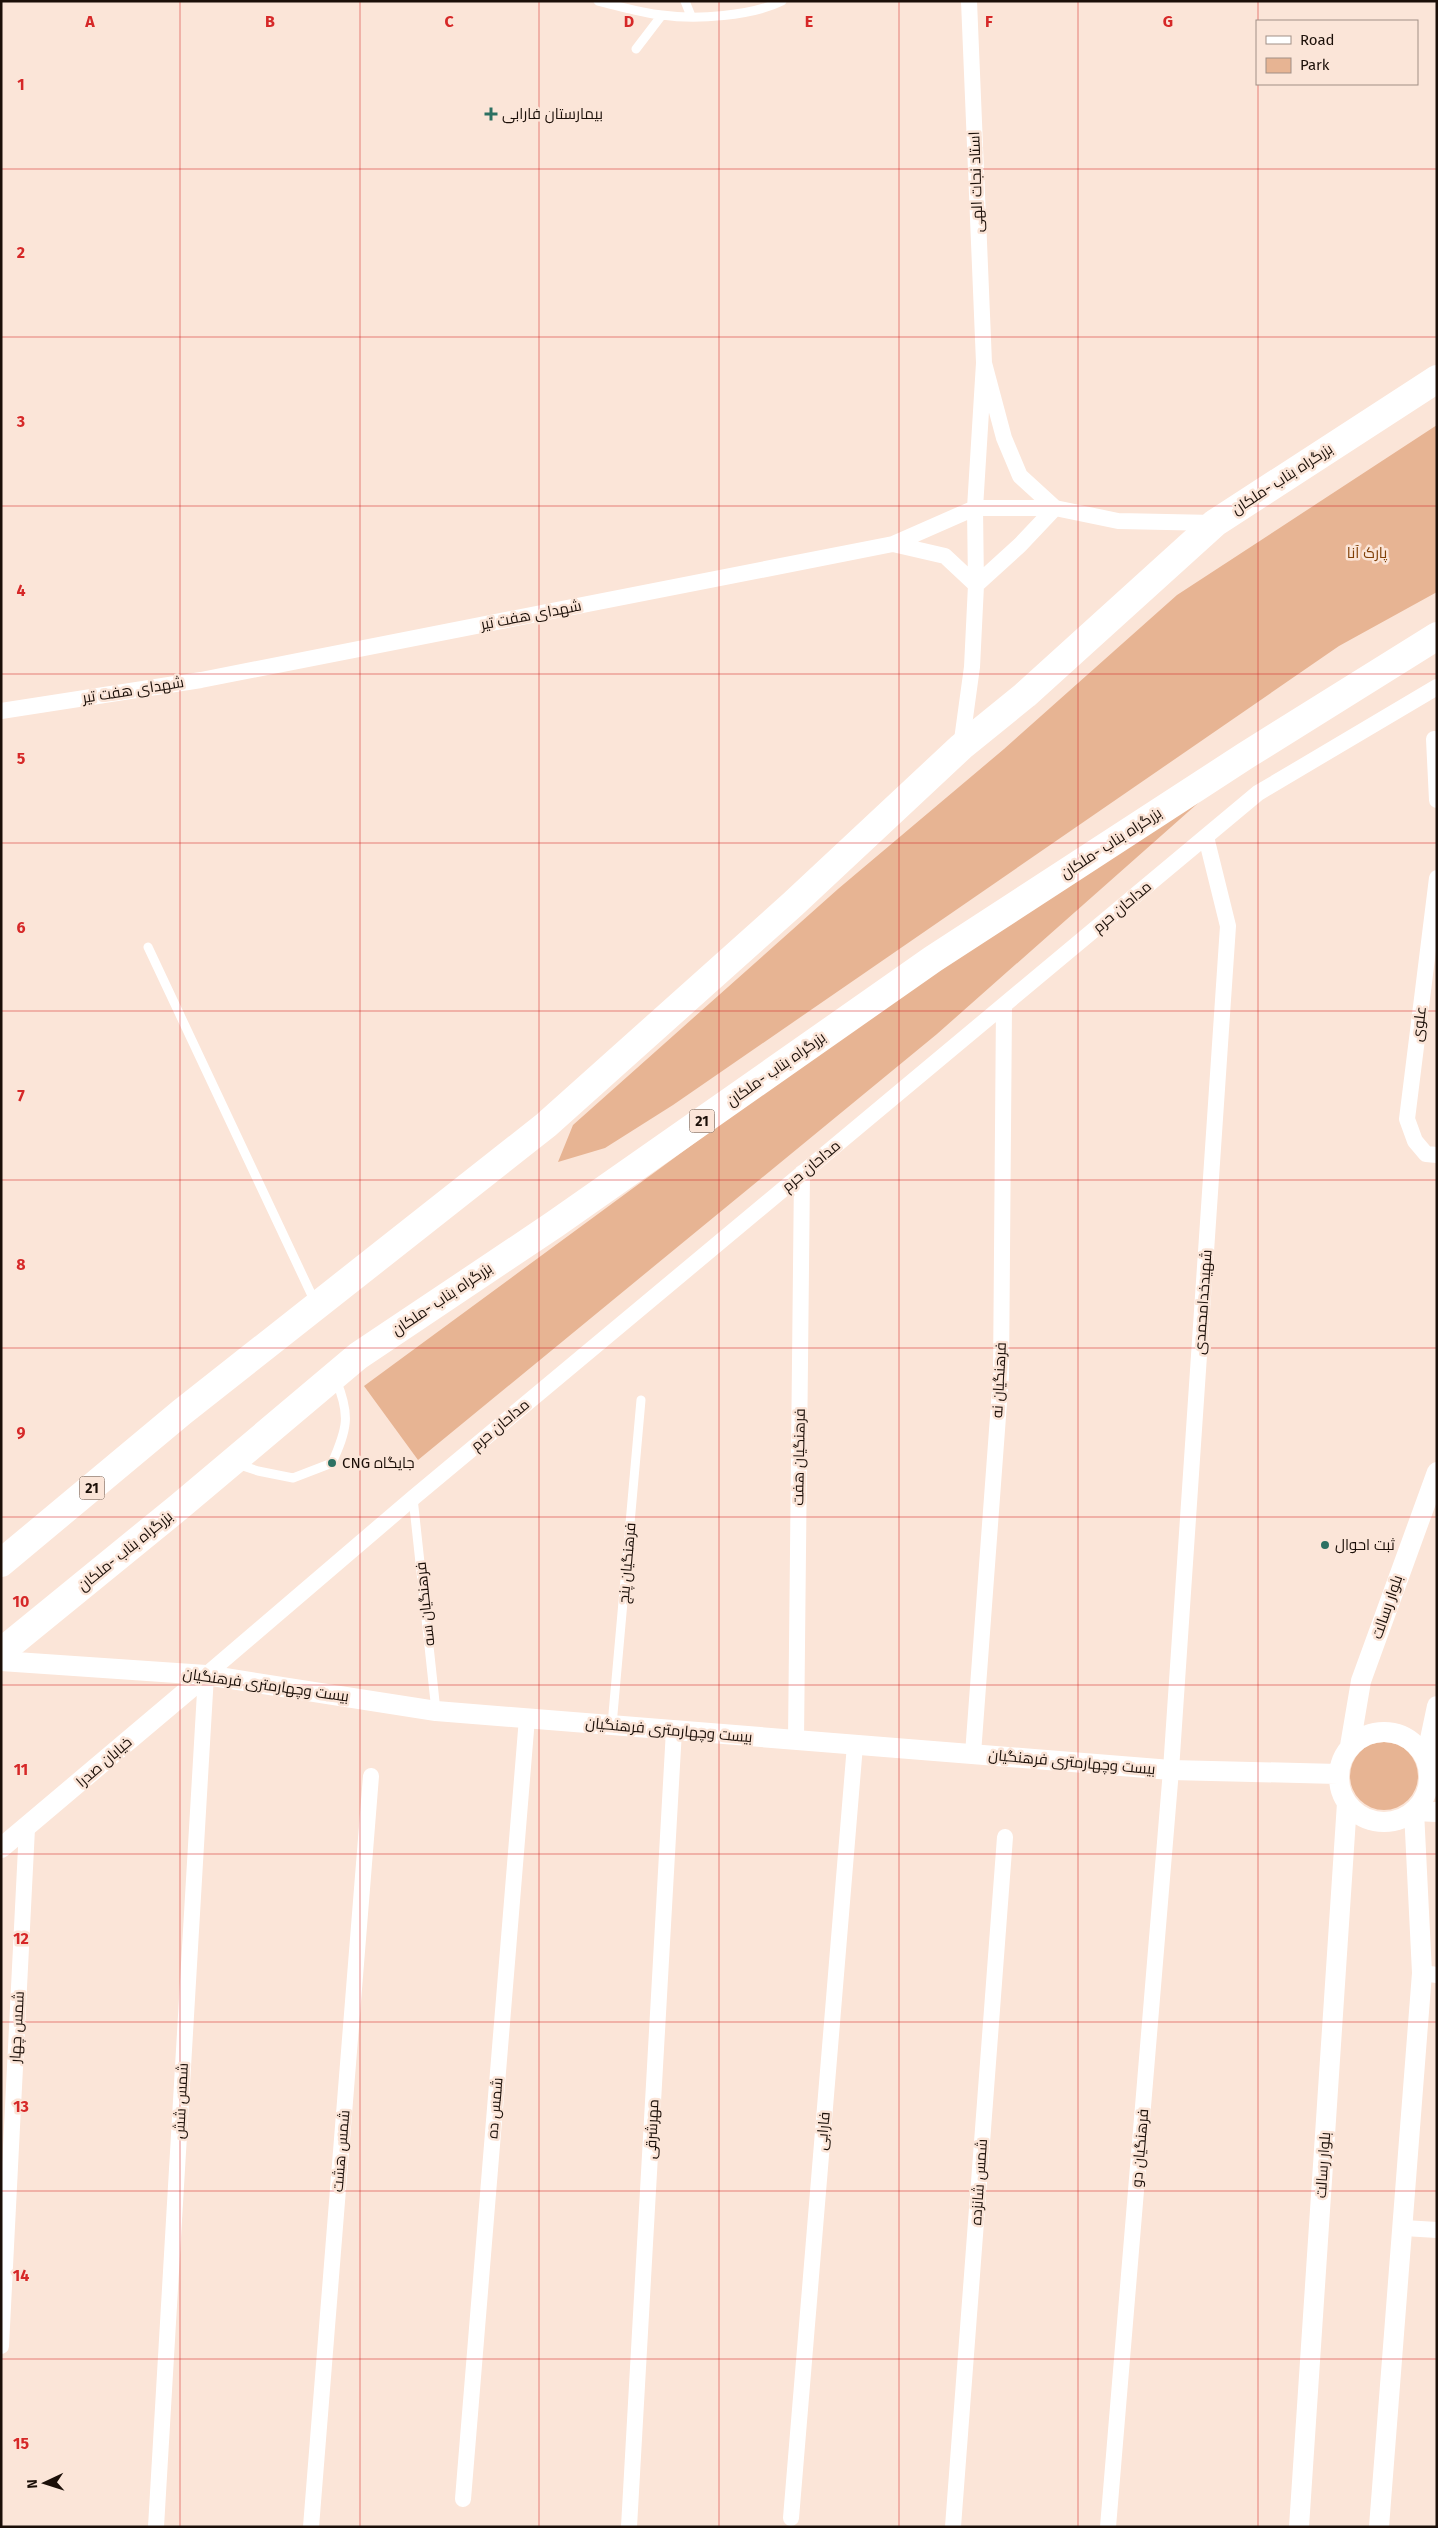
<svg xmlns="http://www.w3.org/2000/svg" width="1438" height="2528" viewBox="0 0 1438 2528" font-family="'Fira Sans',Cairo,sans-serif">
	<style>
		.green { fill: #e7b493 }
		.lines { fill: none; stroke-linecap: round; stroke-linejoin: round }
		.service { stroke: #fff; stroke-width: 9 }
		.minor { stroke: #fff; stroke-width: 16 }
		.tertiary { stroke: #fff; stroke-width: 20 }
		.trunk { stroke: #fff; stroke-width: 28 }
		.grid { fill: none; stroke: #d62828; stroke-width: 1; stroke-opacity: 0.55 }
		.poi-dot { fill: #2c7062; stroke: #fbe5d8; stroke-width: 2 }
		.labels { text-anchor: middle; stroke-width: 5; stroke-linejoin: round; paint-order: stroke }
		.shield { fill: #fbe5d8; stroke: #5e4f46; stroke-width: 1 }
		.shield-label { font-size: 14px; font-weight: bold; fill: #1b0f08 }
		.poi-label { font-size: 15px; fill: #1b0f08; stroke: #fbe5d8; text-anchor: start }
		.street-label { font-size: 15px; fill: #1b0f08; stroke: #fbe5d8 }
		.park-label { font-size: 15px; fill: #804007; stroke: #fbe5d8 }
		.grid-label { font-size: 16px; text-anchor: middle; font-weight: bold; fill: #d62828; stroke: #fbe5d8; stroke-width: 5; stroke-linejoin: round; paint-order: stroke }
	</style>
	<rect width="100%" height="100%" fill="#fbe5d8"/>
	<path class="green" d="M1437,425V592L1339,646L673,1105L605,1148L558,1162L573,1125L838,889L1004,749L1177,595Z
		M1214,789L937,1034L418,1460L364,1386L719,1125L939,967Z
		M1350 1776a34 34 0 1 1 68 0a34 34 0 1 1-68 0Z"/>
	<g class="lines">
		<path class="service" d="M598,1C619,6 641,13 662,15C696,20 752,16 782,1
			M685,1L691,16
			M636,49L662,15
			M148,947L315,1302
			M237,1464L258,1471L293,1478L332,1463C347,1429 351,1416 336,1380
			M413,1498L436,1711
			M612,1725L641,1400"/>
		<path class="minor" d="M969,1L984,363
			M893,544L945,556L976,585
			M976,585L1020,545L1055,508
			M1,711L201,680L893,544L975,508H1055
			M1434,739L1437,800
			M961,747L972,667L976,585L975,508L984,363L1004,438L1020,476L1055,508L1118,521L1215,523
			M1437,878L1407,1119L1415,1141L1426,1154L1437,1155
			M796,1740L802,1173
			M973,1754L1001,1376L1004,1005
			M1422,1973L1437,1975
			M1404,2228L1437,2230
			M1,2346L27,1828
			M463,2499L527,1718
			M791,2518L855,1745
			M156,2527L206,1675L413,1498L1258,793L1437,687
			M311,2527L371,1776
			M629,2527L674,1730
			M953,2527L1005,1837
			M1108,2527L1171,1770L1228,926L1206,837"/>
		<path class="tertiary" d="M1,1661L206,1675L436,1711L1171,1770L1338,1774
			M1339 1777a45 45 0 1 1 90 0a45 45 0 1 1-90 0Z
			M1350,1746L1361,1681L1437,1472
			M1433,1760L1426,1758L1437,1706
			M1,1848L206,1675
			M1299,2527L1347,1803
			M1379,2527L1422,1973L1414,1811L1437,1812"/>
		<path class="trunk" d="M1,1563L182,1412L546,1125L793,904L961,747L1025,695L1215,523L1437,379
			M1,1652L180,1506L358,1356L555,1224L933,959L1245,756L1437,636"/>
	</g>
	<path class="grid" d="M180,1V2527M360,1V2527M539,1V2527M719,1V2527M899,1V2527M1078,1V2527M1258,1V21M1258,84V2527M1,169H1437M1,337H1437M1,506H1437M1,674H1437M1,843H1437M1,1011H1437M1,1180H1437M1,1348H1437M1,1517H1437M1,1685H1437M1,1854H1437M1,2022H1437M1,2191H1437M1,2359H1437"/>
	<g class="poi-dot">
		<path d="M488.5 106.5h5v5h5v5h-5v5h-5v-5h-5v-5h5z"/>
		<circle cx="332" cy="1463" r="5"/>
		<circle cx="1325" cy="1545" r="5"/>
	</g>
	<g class="labels">
		<g class="shield">
			<rect x="689.5" y="1109.5" width="25" height="23" rx="4"/>
			<rect x="79.5" y="1476.5" width="25" height="23" rx="4"/>
		</g>
		<g class="shield-label">
			<text x="702" y="1126">21</text>
			<text x="92" y="1493">21</text>
		</g>
		<g class="poi-label">
			<text x="502" y="119">بیمارستان فارابی</text>
			<text x="342" y="1468">CNG جایگاه</text>
			<text x="1335" y="1550">ثبت احوال</text>
		</g>
		<g class="street-label">
			<text transform="translate(976 182) rotate(-92)" y="5">استاد نجات الهی</text>
			<text transform="translate(1282 479) rotate(-33)" y="5">بزرگراه بناب -ملکان</text>
			<text transform="translate(531 615) rotate(-11)" y="5">شهدای هفت تیر</text>
			<text transform="translate(133 690) rotate(-9)" y="5">شهدای هفت تیر</text>
			<text transform="translate(1111 843) rotate(-33)" y="5">بزرگراه بناب -ملکان</text>
			<text transform="translate(1122 907) rotate(-40)" y="5">مداحان حرم</text>
			<text transform="translate(1419 1024) rotate(-83)" y="5">علوی</text>
			<text transform="translate(776 1069) rotate(-35)" y="5">بزرگراه بناب -ملکان</text>
			<text transform="translate(811 1166) rotate(-40)" y="5">مداحان حرم</text>
			<text transform="translate(442 1299) rotate(-34)" y="5">بزرگراه بناب -ملکان</text>
			<text transform="translate(1203 1302) rotate(-86)" y="5">شهیدخدامحمدی</text>
			<text transform="translate(999 1380) rotate(-87)" y="5">فرهنگیان نه</text>
			<text transform="translate(500 1425) rotate(-40)" y="5">مداحان حرم</text>
			<text transform="translate(799 1457) rotate(-89)" y="5">فرهنگیان هفت</text>
			<text transform="translate(125 1551) rotate(-39)" y="5">بزرگراه بناب -ملکان</text>
			<text transform="translate(627 1563) rotate(-85)" y="5">فرهنگیان پنج</text>
			<text transform="translate(425 1604) rotate(-96)" y="5">فرهنگیان سه</text>
			<text transform="translate(1387 1607) rotate(-71)" y="5">بلوار رسالت</text>
			<text transform="translate(266 1685) rotate(8)" y="5">بیست وچهارمتری فرهنگیان</text>
			<text transform="translate(669 1730) rotate(5)" y="5">بیست وچهارمتری فرهنگیان</text>
			<text transform="translate(104 1762) rotate(-41)" y="5">خیابان صدرا</text>
			<text transform="translate(1072 1762) rotate(5)" y="5">بیست وچهارمتری فرهنگیان</text>
			<text transform="translate(17 2027) rotate(-87)" y="5">شمس چهار</text>
			<text transform="translate(181 2101) rotate(-87)" y="5">شمس شش</text>
			<text transform="translate(495 2108) rotate(-85)" y="5">شمس ده</text>
			<text transform="translate(652 2129) rotate(-87)" y="5">مهرشرقی</text>
			<text transform="translate(823 2131) rotate(-85)" y="5">فارابی</text>
			<text transform="translate(1140 2148) rotate(-85)" y="5">فرهنگیان دو</text>
			<text transform="translate(341 2151) rotate(-85)" y="5">شمس هشت</text>
			<text transform="translate(1323 2165) rotate(-86)" y="5">بلوار رسالت</text>
			<text transform="translate(979 2182) rotate(-86)" y="5">شمس شانزده</text>
		</g>
		<g class="park-label">
			<text x="1367" y="558">پارک آنا</text>
		</g>
	</g>
	<g class="grid-label">
		<text x="90" y="27">A</text>
		<text x="270" y="27">B</text>
		<text x="449" y="27">C</text>
		<text x="629" y="27">D</text>
		<text x="809" y="27">E</text>
		<text x="989" y="27">F</text>
		<text x="1168" y="27">G</text>
		<text x="21" y="90">1</text>
		<text x="21" y="258">2</text>
		<text x="21" y="427">3</text>
		<text x="21" y="596">4</text>
		<text x="21" y="764">5</text>
		<text x="21" y="933">6</text>
		<text x="21" y="1101">7</text>
		<text x="21" y="1270">8</text>
		<text x="21" y="1438">9</text>
		<text x="21" y="1607">10</text>
		<text x="21" y="1775">11</text>
		<text x="21" y="1944">12</text>
		<text x="21" y="2112">13</text>
		<text x="21" y="2281">14</text>
		<text x="21" y="2449">15</text>
	</g>
	<rect width="1438" height="2528" fill="none" stroke="#1b0f08" stroke-width="5"/>
	<rect x="1256" y="20" width="162" height="65" fill="#fbe5d8" stroke="#a18f85"/>
	<rect x="1266" y="36" width="25" height="8" fill="#ffffff" stroke="#a18f85"/>
	<text x="1300" y="45" font-size="15" fill="#1b0f08">Road</text>
	<rect x="1266" y="58" width="25" height="15" fill="#e7b493" stroke="#a18f85"/>
	<text x="1300" y="70" font-size="15" fill="#1b0f08">Park</text>
	<g transform="translate(45 2483) rotate(266)" stroke="#fbe5d8" stroke-width="4" paint-order="stroke">
	<path d="M0-4L9 19L0 12L-9 19Z" fill="#1b0f08"/>
	<text y="-8" font-size="14" font-weight="bold" text-anchor="middle" fill="#1b0f08">N</text>
	</g>
</svg>
